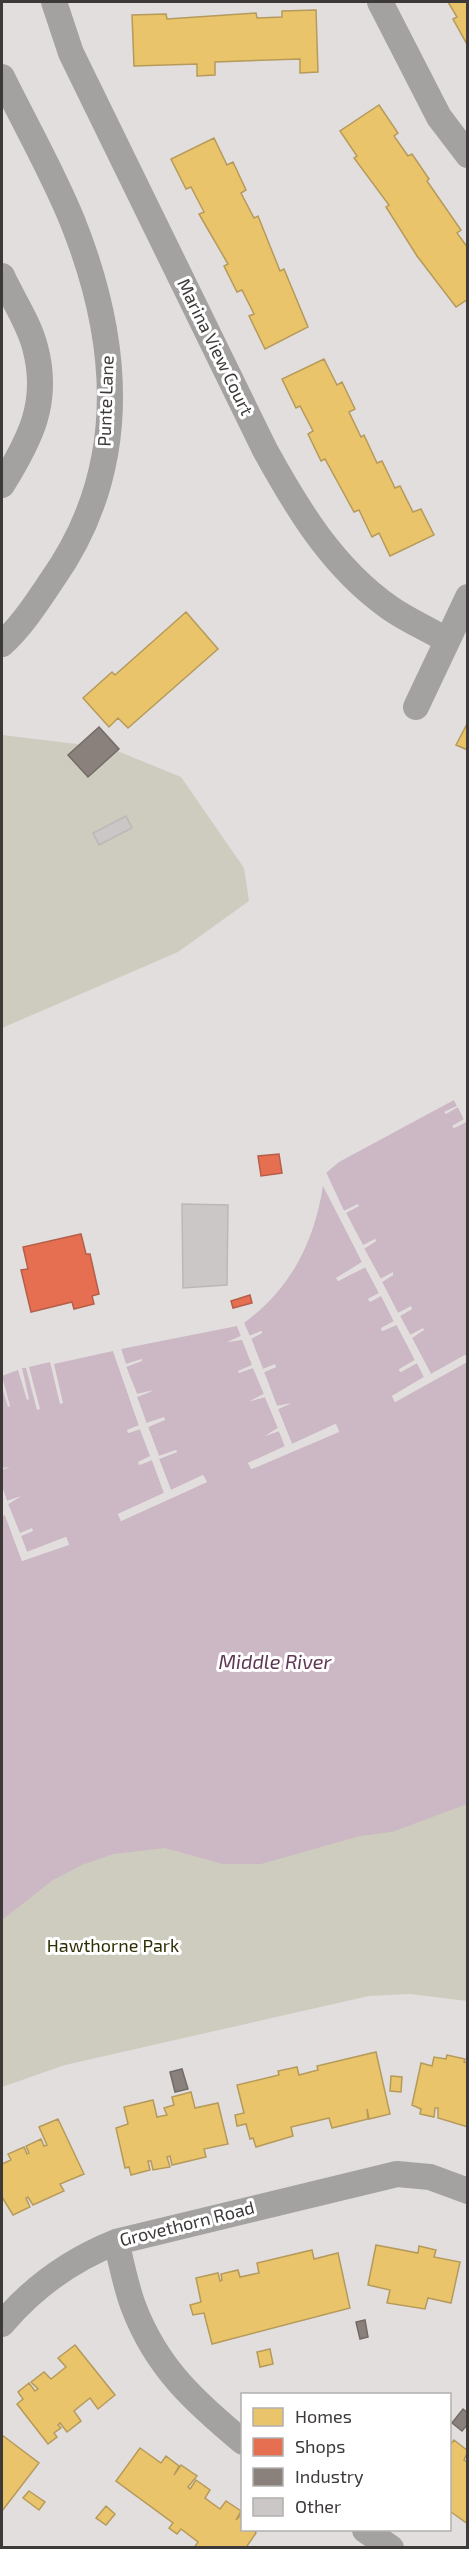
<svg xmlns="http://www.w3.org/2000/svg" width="469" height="2549" viewBox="0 0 469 2549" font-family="'Exo 2',sans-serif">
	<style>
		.green { fill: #ceccbf }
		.water { fill: #ccb7c4 }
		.pier { fill: #e2dedd }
		.homes { fill: #e9c46a; stroke: #b59a5b; stroke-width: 1.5 }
		.shops { fill: #e76f51; stroke: #b45f4a; stroke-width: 1.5 }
		.industry { fill: #8a817c; stroke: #736b68; stroke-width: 1.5 }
		.building { fill: #cac7c6; stroke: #bbb8b8; stroke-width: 1.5 }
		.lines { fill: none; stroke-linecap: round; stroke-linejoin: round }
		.street { stroke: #a4a2a1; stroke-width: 26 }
		.labels { text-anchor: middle; stroke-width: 6; stroke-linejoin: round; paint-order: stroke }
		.street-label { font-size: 18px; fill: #3c3938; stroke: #fff }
		.park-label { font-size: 18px; fill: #2e2d04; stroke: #fff }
		.water-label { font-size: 20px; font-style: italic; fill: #5f3653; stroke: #fff }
	</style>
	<rect width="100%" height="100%" fill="#e2dedd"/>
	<path class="green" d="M2,735L110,748L181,777L244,868L249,901L178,952L2,1028Z
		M467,1692V2001L410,1994L369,1996L65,2065L2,2087V1877Z"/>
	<path class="water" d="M454,1100L457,1106L445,1112L458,1107L464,1120L453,1126L454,1128L466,1122L467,1125V1359L465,1355L431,1374L412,1338L423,1329L411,1336L400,1316L412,1309L410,1307L398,1313L382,1282L393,1275L392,1273L381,1279L364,1248L376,1241L375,1239L363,1246L346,1213L358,1204L344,1211L326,1173L339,1162Z
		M323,1186L362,1262L337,1278L338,1281L365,1267L379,1293L368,1299L370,1301L381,1295L394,1322L381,1329L383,1331L396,1324L415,1360L399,1370L401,1372L417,1363L424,1377L392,1396L395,1402L467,1362V1804L392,1832L360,1836L261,1864H223L165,1848L113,1854L82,1865L53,1880L2,1920V1516L5,1515L22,1561L69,1544L66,1537L27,1552L21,1536L33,1530L20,1534L8,1504L20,1497L7,1501L2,1486V1470L10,1467L2,1468V1387L8,1407L10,1406L2,1376L18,1370L27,1400L29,1399L22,1368H26L37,1410L40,1409L29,1367L50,1362L60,1404L63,1403L54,1364L113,1351L139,1426L128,1430L129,1433L140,1429L151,1457L140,1465L152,1460L164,1493L118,1514L121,1521L207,1482L203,1475L171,1490L159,1459L177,1452L176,1450L159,1456L148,1427L165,1419L147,1424L137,1397L153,1390L137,1394L126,1366L142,1359L126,1364L121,1349L237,1326L241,1336L228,1342L242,1339L253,1365L238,1371L253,1368L264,1394L250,1401L265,1397L278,1428L265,1436L279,1431L285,1447L248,1463L252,1469L339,1432L335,1424L292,1444L278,1409L290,1404L277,1406L264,1372L276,1367L275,1365L263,1369L251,1338L262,1333L261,1331L249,1336L244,1323C291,1288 314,1243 323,1186Z"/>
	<path class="pier" d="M456,1098L468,1119L467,1125L466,1122L454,1128L452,1126L464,1119L458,1107L446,1114L444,1112L457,1106L454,1100Z
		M326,1172L344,1211L358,1204L359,1206L346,1213L363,1245L375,1239L376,1241L364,1249L380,1279L393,1272V1275L382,1282L398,1313L411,1306L412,1309L400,1316L410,1335L423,1328L424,1330L412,1338L431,1374L465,1355L467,1359V1362L395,1402L392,1396L424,1377L417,1363L400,1372L399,1369L415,1360L397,1325L382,1331L381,1328L394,1321L381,1296L370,1302L368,1299L379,1293L366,1267L338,1281L336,1278L362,1262L324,1183L427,1376L426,1380L397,1398L465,1360L432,1377L429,1376L342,1212L325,1178Z
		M244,1323L250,1336L262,1331V1333L251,1339L263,1369L275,1364L276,1367L264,1372L277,1406L291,1403L278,1409L292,1444L336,1424L339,1431L251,1469L248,1463L285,1446L279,1431L265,1436L278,1428L265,1397L250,1401L264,1394L253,1368L239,1373L238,1371L252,1365L242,1340L227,1342L241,1336L237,1326L240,1325L288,1446L253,1466L335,1430L290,1446L241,1324Z
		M121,1349L126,1364L142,1359V1361L126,1367L137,1394L153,1391L137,1397L146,1423L164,1417L165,1420L148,1427L159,1456L176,1450L177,1452L159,1459L171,1490L203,1475L207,1482L121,1521L118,1514L164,1493L152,1460L139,1465L138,1462L150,1456L140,1429L128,1433L127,1430L139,1425L113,1351L116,1350L167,1493L122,1517L203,1481L172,1493L169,1492L123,1368L118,1350Z
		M2,1486L7,1501L21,1496L8,1504L20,1533L32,1528L33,1531L21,1536L27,1552L66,1537L69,1545L22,1561L5,1515L2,1516L4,1512L7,1513L24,1557L65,1543L25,1555L2,1495Z"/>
	<path class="homes" d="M448,2H468V46L453,19L457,17Z
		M316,10L318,72L300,73V59L215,62V75L197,76V64L134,66L132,15L166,14L167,19L256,13L257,18L282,17V11Z
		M379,105L398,133L394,136L408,156L412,154L429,179L427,181L461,230L457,233L468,248V299L456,307L417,256L386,207L389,205L354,158L357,156L340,131Z
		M214,138L227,165L233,162L246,190L241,193L254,218L258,216L280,271L284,269L308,327L265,349L249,316L254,314L242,290L237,292L224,266L228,264L199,214L204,212L191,187L186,189L171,159Z
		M324,359L337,385L342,382L355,409L349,412L361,437L364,435L377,463L382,461L395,488L400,486L413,512L421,509L434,535L390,556L379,533L372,537L359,510L354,512L325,459L321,461L308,434L313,431L300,406L296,408L282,379Z
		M186,612L218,649L128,728L118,718L109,727L83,698L112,672L115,675Z
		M468,722V750L456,745Z
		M376,2052L390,2114L369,2119L367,2109L368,2119L332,2128L329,2118L291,2127L293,2136L256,2147L253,2138L250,2139L246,2124L237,2126L235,2115L244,2113L237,2085L279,2075L278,2071L297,2067L299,2075L318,2070L317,2066Z
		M447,2055L465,2059L464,2062L468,2063V2127L438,2118V2108H435L434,2117L420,2114L421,2109L412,2105L421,2063L432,2066L434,2057L446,2059Z
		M391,2076L402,2077L401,2092L390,2091Z
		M191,2092L195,2108L218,2103L228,2144L204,2149L206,2157L172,2165L170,2156L167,2157L170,2167L153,2170L151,2161H148L150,2170L131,2175L129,2167L125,2168L116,2128L128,2124L124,2107L153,2100L157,2117L167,2115L164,2108L174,2105L172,2097Z
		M58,2119L84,2174L60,2184L64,2191L33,2205L28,2197L26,2198L30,2207L13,2215L2,2197V2164L11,2160L8,2154L24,2147L27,2154L29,2153L26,2146L41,2139L44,2146L47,2145L39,2127Z
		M376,2245L418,2253L419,2246L436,2250L434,2257L460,2262L451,2303L428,2298L425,2309L387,2303L390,2290L368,2285Z
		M312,2250L314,2259L338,2253L350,2308L212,2344L204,2313L193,2315L190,2305L201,2302L196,2278L218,2273L220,2281L222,2280L221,2274L238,2270L240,2277L259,2273L257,2263Z
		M75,2345L115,2395L98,2409L90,2398L74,2411L81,2421L67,2432L60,2423L58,2425L61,2428L54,2433L57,2437L48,2444L17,2404L23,2399L18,2392L29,2383L35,2391L38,2389L31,2382L44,2372L51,2379L66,2367L58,2358Z
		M270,2349L273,2364L260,2367L257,2352Z
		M2,2435L39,2463L2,2511Z
		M454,2440L468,2451L464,2460L468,2463V2524L451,2512L450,2514V2445Z
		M140,2448L161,2463L166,2456L179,2466L174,2475L181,2465L197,2476L188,2487L190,2489L196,2480L210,2490L205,2498L220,2509L226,2501L241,2511L236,2520L243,2513V2530H254L256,2533L247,2546L250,2548H194L198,2542L181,2529L177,2534L169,2528L173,2523L116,2481Z
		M29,2491L45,2502L39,2510L23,2498Z
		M106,2506L115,2514L106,2525L96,2518Z"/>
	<path class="shops" d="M279,1154L282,1173L261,1176L258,1156Z
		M81,1234L86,1254H90L99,1294L92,1296L94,1304L74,1309L72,1302L31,1312L21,1270L28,1269L23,1247Z
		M250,1295L252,1303L233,1308L231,1301Z"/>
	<path class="industry" d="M99,727L119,749L88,777L68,755Z
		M182,2069L188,2089L175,2092L170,2072Z
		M365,2320L368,2337L360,2339L356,2322Z
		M463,2409L468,2413V2424L462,2431L452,2423Z"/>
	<path class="building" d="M126,816L132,828L99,845L93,833Z
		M182,1204L228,1205L227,1285L183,1288Z"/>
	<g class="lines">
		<path class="street" d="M54,2L71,53L265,450C298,510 333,568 390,608C407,620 428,629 446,640
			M380,2L439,117L468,155
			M2,77C25,124 52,171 72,220C121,342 131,468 52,580C37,602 22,626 2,644
			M2,276C12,298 29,323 35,347C50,402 30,440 2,485
			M416,707L468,597
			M116,2242C122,2264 126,2288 134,2308C157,2368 195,2402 243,2442
			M2,2324C33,2287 71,2260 116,2242L397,2174L430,2177L468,2191
			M365,2530L391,2548"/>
	</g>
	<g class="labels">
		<g class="street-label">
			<text transform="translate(215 347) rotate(64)" y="6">Marina View Court</text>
			<text transform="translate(106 401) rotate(-88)" y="6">Punte Lane</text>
			<text transform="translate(187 2224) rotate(-14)" y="6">Grovethorn Road</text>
		</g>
		<g class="park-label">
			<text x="113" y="1952">Hawthorne Park</text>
		</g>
		<g class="water-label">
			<text x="275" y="1669">Middle River</text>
		</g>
	</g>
	<rect width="469" height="2549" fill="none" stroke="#3c3938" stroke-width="6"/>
	<rect x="241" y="2393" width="210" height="138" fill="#ffffff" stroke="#b1b0af" stroke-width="1.5"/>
	<rect x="253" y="2408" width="30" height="18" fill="#e9c46a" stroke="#b1b0af" stroke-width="1.5"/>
	<text x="295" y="2423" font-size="18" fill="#3c3938">Homes</text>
	<rect x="253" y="2438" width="30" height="18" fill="#e76f51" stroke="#b1b0af" stroke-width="1.5"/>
	<text x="295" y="2453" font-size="18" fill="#3c3938">Shops</text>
	<rect x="253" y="2468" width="30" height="18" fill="#8a817c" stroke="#b1b0af" stroke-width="1.5"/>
	<text x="295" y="2483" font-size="18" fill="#3c3938">Industry</text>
	<rect x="253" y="2498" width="30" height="18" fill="#cac7c6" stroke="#b1b0af" stroke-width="1.5"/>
	<text x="295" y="2513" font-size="18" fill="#3c3938">Other</text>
</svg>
